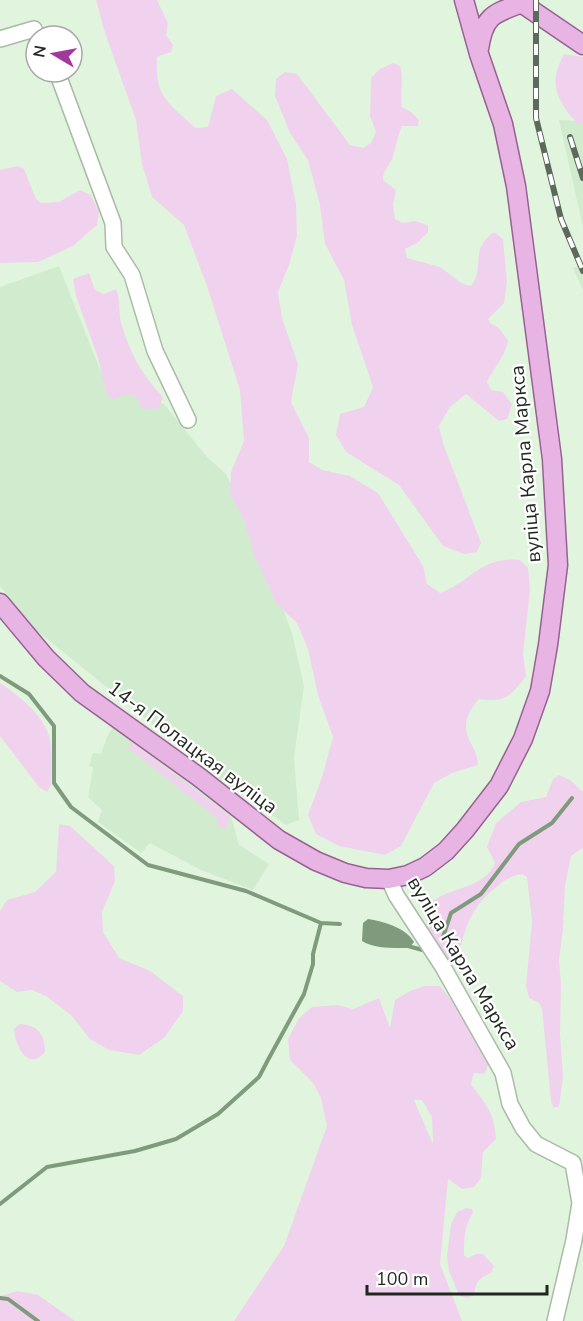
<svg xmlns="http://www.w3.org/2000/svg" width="583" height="1321" viewBox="0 0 583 1321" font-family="'Nunito Sans',sans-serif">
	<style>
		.built { fill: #d1ebce }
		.green { fill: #f1d2ee; fill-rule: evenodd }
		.water { fill: #809a7d }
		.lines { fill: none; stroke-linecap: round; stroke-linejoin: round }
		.stream { stroke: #809a7d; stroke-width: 4 }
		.minor-casing { stroke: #a9bca6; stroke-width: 18 }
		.major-casing { stroke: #976292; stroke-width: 21 }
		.minor { stroke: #fff; stroke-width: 15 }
		.major { stroke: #e7b4e3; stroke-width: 18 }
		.rail-casing { stroke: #5d695c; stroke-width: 6 }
		.rail { stroke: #fff; stroke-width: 4; stroke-dasharray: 11; stroke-linecap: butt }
		.labels { text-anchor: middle; stroke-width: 4.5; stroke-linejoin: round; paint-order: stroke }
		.street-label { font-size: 20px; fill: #1f271e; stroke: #fff }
	</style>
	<rect width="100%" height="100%" fill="#e1f5de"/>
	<path class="built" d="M559,120L583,121V227Z
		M583,263V290L573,268Z
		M59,266L105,382L164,404L207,457L226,474L259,546L292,633L304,686L294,757L299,820L286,825L219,778L36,630L0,586V287Z
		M114,725L231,816L239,845L269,864L253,890L201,870L150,843L141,853L98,822L102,810L88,797L93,767L89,766L93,753L101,754L107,737Z"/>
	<path class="green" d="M96,0H157L168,23L166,35L173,45L171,52L157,57C155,99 168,101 195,128L208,127L216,96L232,89L267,120L287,159L296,204L297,236L289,265L278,292L282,318L298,364L291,402L309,438V462L322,470L350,476L378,493L423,566L427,584L440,593C473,581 480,556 520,560L528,568L530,590L523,654L526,676C511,696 505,703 479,699C471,708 463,721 467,734C471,747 477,749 478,765L452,773L434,783L401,846L385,855L339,846L316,834L308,815L322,777L333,737L318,695L308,649L297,623L276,603L255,557L244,520L230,493L231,472L244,441L240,390L207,286L184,225L152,197L142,164L136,120L105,33Z
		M564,54L583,57V124L577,123C556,100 548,83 564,54Z
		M393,63L400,66C404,79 400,93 402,107L411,112L419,120L418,126H402C397,137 396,148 392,159C388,168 383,170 383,180L396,190L393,205L395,219L403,223L414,221L428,225V232L417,243L405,249L407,258L440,267L463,284L471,286C486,268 468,250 494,232L503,239L507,282L504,303L488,319L490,323L499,328L508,341C505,357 494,367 487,382L491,390L503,392L512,404L507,419L499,421L466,394L450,407L439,426L443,443L481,543L477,552L464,554L443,546L399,485L346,452L336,435L340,414L364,407L373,387L352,325L344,280L325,244L320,205L308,160L290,133L275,96L276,79L285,72L297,74L350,145L363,148L371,143L376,132L370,116L371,78L380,69Z
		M18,166L24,169L36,199L41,203L59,202L80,190L91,195L99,212L97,225L73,246L38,262L0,263V170Z
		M89,273L95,290L104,294L116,289C121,300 118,311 121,322C129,352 142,375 163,397L159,408L144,410L134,395L126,394L113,400L106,393L99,361L76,296L73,279Z
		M0,683C18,695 40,712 48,733C53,745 51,771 51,785L47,792L39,787L0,736Z
		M133,743L226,813L230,819L225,830L216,824L218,819L127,747Z
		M559,775L570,780L583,792V848L571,856L565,886L563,929L559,960L561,984L560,1033L563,1077L559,1107H553L551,1100L542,1009L539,1003L529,998L526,986L532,922L527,877L522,874C510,876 503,881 494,889C470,908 463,933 457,962L451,963C446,960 439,956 436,951C427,939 420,909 436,899C454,887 486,887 495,863L487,847L496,823L521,802L546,797L553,779Z
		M59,824L70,826L114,866L115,881L102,912L103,932L119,958L150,971L183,996V1011L164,1038L139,1055L109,1050L90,1039L71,1015L46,996L32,990L17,992L0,981V911L7,900L35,892L56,872Z
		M425,986H440L458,1008L489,1062L485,1074L474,1073L471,1084C486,1106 494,1110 496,1139L483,1152L481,1178L474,1187L462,1189L448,1179L440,1264L462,1321H234L284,1246L327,1126L321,1098L313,1083L290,1060L288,1039L299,1018L312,1007L337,1005L353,1009L379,998L390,1028L395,1000L410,991ZM414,1100H422L432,1117L433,1144Z
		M20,1024C38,1025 45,1034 45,1052C28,1072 15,1046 14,1029Z
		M466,1208L472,1209L473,1213C464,1227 464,1239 464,1255L468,1258L476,1254H483L494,1266L491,1273C480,1277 474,1283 475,1295L466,1298L459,1295L449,1271L447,1256L451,1224L457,1212Z
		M17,1291L38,1295L75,1321H0V1296Z"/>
	<path class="water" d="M368,919C383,921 406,928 414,942L409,948C393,948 375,949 362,941L363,923Z"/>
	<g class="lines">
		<path class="stream" d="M0,676L29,694L54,726V783L71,807L148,865L246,891L321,923L340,924
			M442,940L451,913L481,894L519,844L552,823L572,798
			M408,946L426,951
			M0,1204L47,1167L135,1151L176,1139L218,1114L259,1077L269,1058L304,994L313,964V954L321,923
			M0,1298L8,1299L38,1321"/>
		<g class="minor-casing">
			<path id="minor" d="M0,39L34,29L37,36
				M57,72L113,223L114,247L132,275L155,351L188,420
				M389,879L396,895L443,967L503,1073L510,1104L523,1128L536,1144L573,1163L580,1203L574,1240L555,1321"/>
		</g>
		<g class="major-casing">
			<path id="major" d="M517,0L583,45
				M479,49C484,16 492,14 522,3
				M0,603L46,658L82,693L199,777L279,840L316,861L345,873L366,878L389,879L408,875L425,867L446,851L465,830L499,786L523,739L540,691L548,645L558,565L552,459L516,186L503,124L479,54L464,0"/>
		</g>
		<use href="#minor" class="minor"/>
		<use href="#major" class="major"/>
		<g class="rail-casing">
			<path id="rail" d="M536,0V118L561,219L583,271
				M570,137L583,178"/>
		</g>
		<use href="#rail" class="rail"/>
	</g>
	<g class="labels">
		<g class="street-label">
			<text transform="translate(525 464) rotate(-95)" y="7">вуліца Карла Маркса</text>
			<text transform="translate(193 747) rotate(37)" y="7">14-я Полацкая вуліца</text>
			<text transform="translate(464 963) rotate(59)" y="7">вуліца Карла Маркса</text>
		</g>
	</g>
	<g transform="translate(54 54) rotate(280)"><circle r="28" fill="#ffffff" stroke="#a5a9a5" stroke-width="1.5"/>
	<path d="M0-4.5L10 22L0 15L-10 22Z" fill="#a1399c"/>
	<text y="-9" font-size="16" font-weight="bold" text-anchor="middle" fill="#1f271e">N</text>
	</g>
	<path d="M367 1285v9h180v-9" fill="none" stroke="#1f271e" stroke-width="3"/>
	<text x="376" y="1285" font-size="18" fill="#1f271e" stroke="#ffffff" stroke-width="4.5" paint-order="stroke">100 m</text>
</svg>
